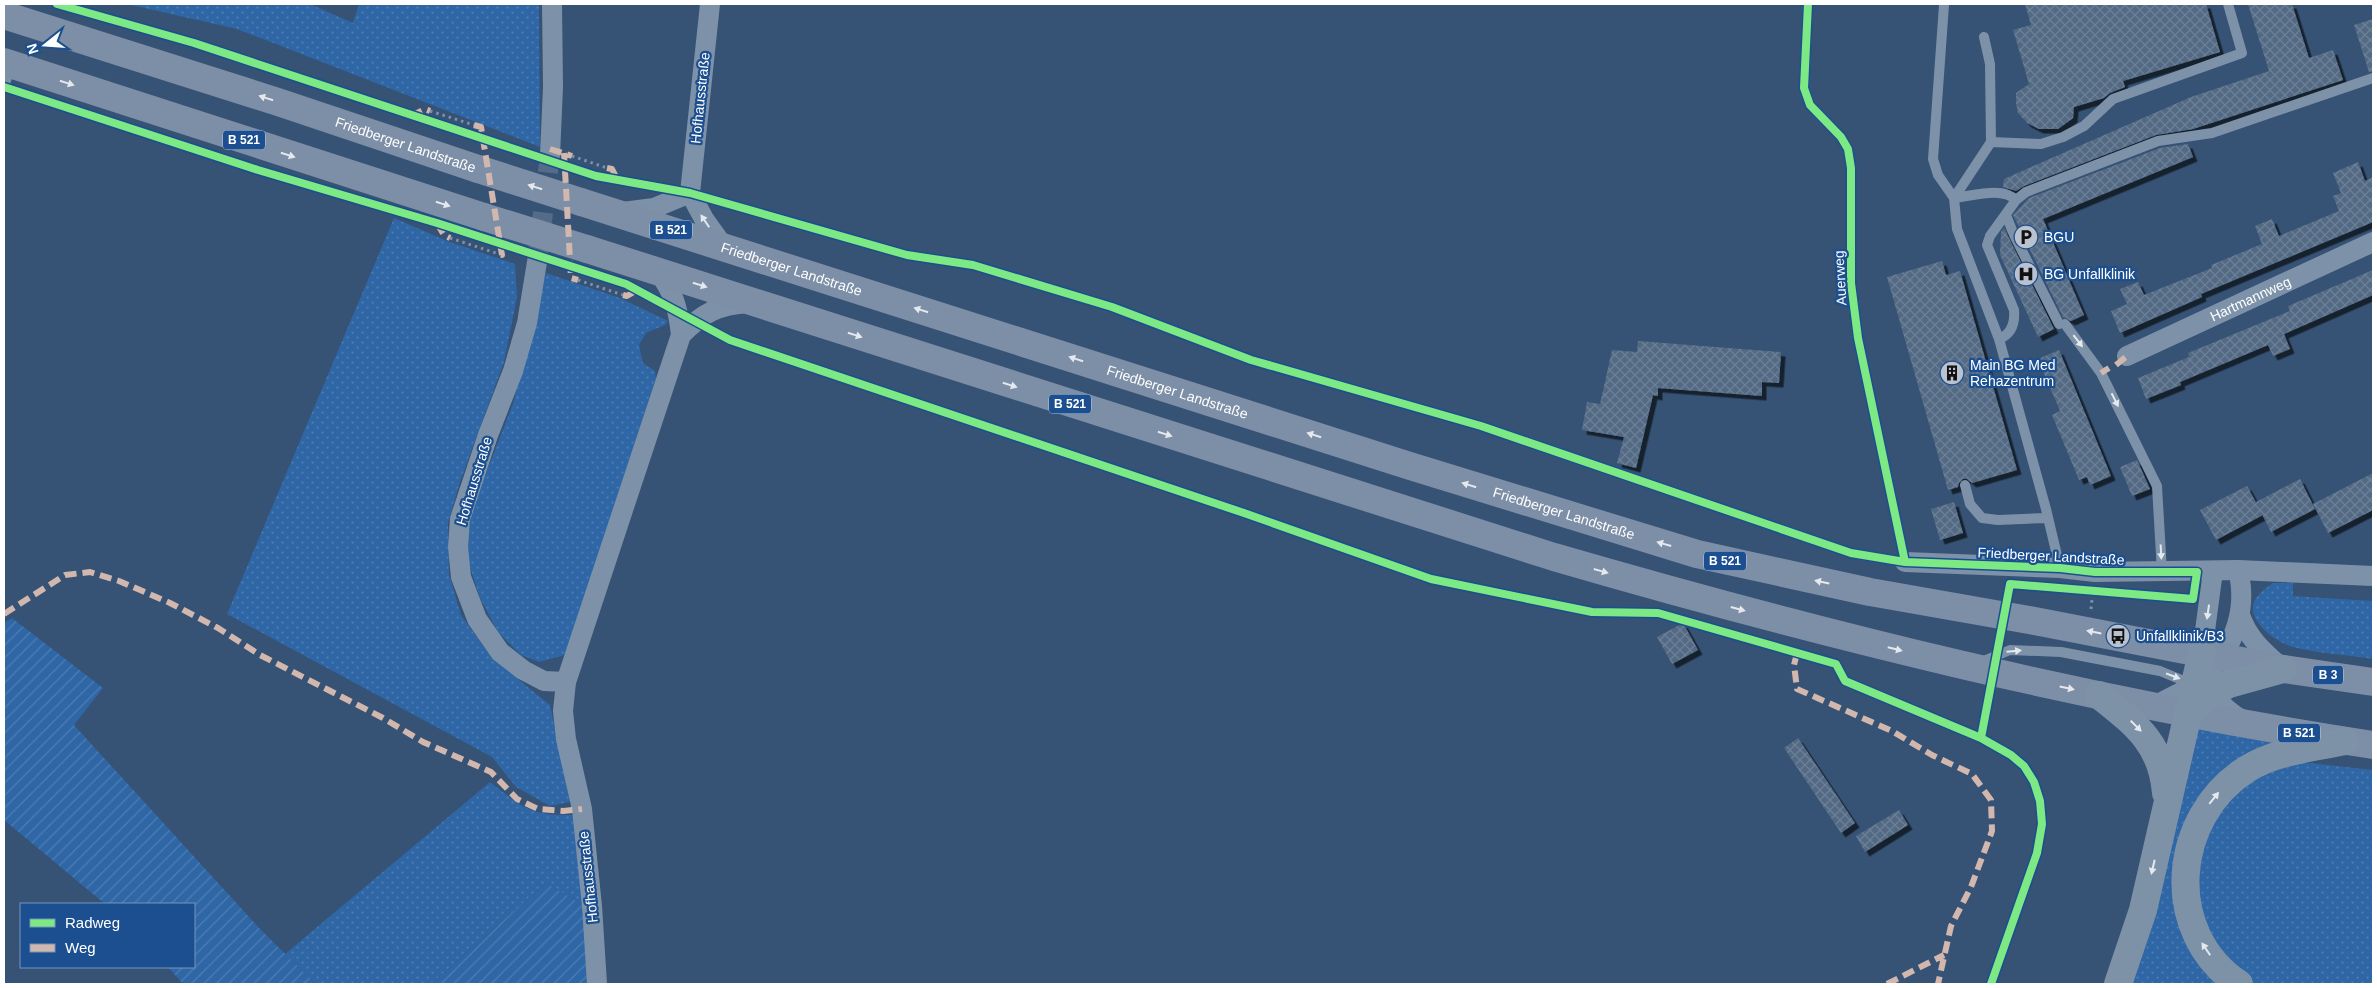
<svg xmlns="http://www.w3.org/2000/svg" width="2377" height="988" viewBox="0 0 2377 988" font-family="Helvetica,sans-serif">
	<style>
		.grass { fill: url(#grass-dots) }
		.garden { fill: url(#garden-furrows) }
		.building { fill: url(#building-cross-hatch); filter: url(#shadow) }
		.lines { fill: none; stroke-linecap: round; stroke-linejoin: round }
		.minor-tunnel { stroke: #546c89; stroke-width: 20; stroke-dasharray: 20 10; stroke-linecap: butt }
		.path { stroke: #7d92a8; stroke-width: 3; stroke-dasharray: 2.5 4; stroke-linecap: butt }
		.service { stroke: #7d92a8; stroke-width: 10 }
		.minor { stroke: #7d92a8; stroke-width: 20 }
		.primary { stroke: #7d8ea7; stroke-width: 28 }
		.motorway { stroke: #7e92a7; stroke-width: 28 }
		.primary-bridge { stroke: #7d8ea7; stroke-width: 28 }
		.quiet { stroke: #d1b7ad; stroke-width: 6; stroke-dasharray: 12 6; stroke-linecap: butt }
		.cycleway-casing { stroke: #1b4f8f; stroke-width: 11 }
		.cycleway { stroke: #7ce984; stroke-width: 8 }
		.oneway { fill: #e5e8ed }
		.oneway2 { fill: #e5e9ee }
		.oneway3 { fill: #e5e9ed }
		.labels { text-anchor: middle; stroke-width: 4.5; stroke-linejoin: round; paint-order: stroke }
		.shield { fill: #1b4f8f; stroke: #bbcadd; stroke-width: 1 }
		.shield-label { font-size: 12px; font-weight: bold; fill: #fff }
		.street-label { font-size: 14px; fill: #fff; stroke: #1b4f8f }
		.poi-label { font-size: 14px; fill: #fff; stroke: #1b4f8f; text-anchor: start }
	</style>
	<defs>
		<pattern id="grass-dots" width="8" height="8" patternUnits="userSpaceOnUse" patternTransform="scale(1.25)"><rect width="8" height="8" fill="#2f66a5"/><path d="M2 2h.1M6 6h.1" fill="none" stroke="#4e7db2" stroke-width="1.8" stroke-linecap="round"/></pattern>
		<pattern id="garden-furrows" width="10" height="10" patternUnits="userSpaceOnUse" patternTransform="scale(1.25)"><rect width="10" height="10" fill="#2f66a5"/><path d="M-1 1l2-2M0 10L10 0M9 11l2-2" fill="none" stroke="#4e7db2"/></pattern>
		<pattern id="building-cross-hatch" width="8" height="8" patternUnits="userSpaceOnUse" patternTransform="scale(1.25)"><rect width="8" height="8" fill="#526984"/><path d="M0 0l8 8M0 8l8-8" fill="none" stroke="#6c8096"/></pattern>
		<filter id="shadow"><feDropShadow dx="4.5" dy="4.5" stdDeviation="0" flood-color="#0009"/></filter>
	</defs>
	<rect width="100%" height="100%" fill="#365274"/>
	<path class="grass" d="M127,4H310L353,23L359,4H539L540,147L237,29Z
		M394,218L447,241L515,264L517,297L504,362L460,482L448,523L449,574L461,615L492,658L550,705L570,802L550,806L516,787L492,757L227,614Z
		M546,273L620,298L668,321L665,325L646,333L639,345L643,363L655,371L656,379L565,655L539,662L521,655L498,632L480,598L465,552L472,509L513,404Z
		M2273,583H2293V596L2373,601V659C2349,655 2312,653 2290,646C2274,641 2247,620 2254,602C2258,593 2266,588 2273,583Z
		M2197,727L2299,745L2254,758L2179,848L2224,984H2129Z
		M2301,762L2373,770V983L2371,984H2257L2241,977L2211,944L2194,900L2198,836L2244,780Z
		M490,782C522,807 530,816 573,815L583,905L546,883L431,984H316L285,954Z"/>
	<path class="garden" d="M12,618L103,688L74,725L262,931L316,984H183L168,967H194V904H105L4,820V623Z
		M546,883L583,905L588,984H431Z"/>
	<path class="building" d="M2025,4H2206L2220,52L2123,81L2125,87L2110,93L2104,98L2074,107L2073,118L2058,129H2039L2027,123L2018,113L2016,103V93L2029,84L2013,30L2031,25Z
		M2248,4H2292L2309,58L2333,50L2343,80L2193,129L2156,135L2024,186L2016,191L2003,187L2004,179L2191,97L2269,71Z
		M2373,19V71L2369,72L2354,25Z
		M2188,144L2193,157L2043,219L2084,315L2071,321L2063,317L2013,215L2029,198L2160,148Z
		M2358,162L2365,181L2373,177V222L2201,294L2202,297L2120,333L2111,311L2127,304L2120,289L2138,282L2144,295L2212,268L2211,265L2262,244L2255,226L2272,219L2279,236L2339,211L2333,196L2341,193L2333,173Z
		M2004,228L2054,329L2038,337L2000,255L2001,232Z
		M1942,261L1946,275L1960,271L2017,470L1972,483L1967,479H1963L1959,483L1958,487L1948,490L1887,277Z
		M2373,270V295L2284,334L2290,349L2273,356L2268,345L2180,382L2181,385L2146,399L2138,378L2189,357L2188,353L2290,311L2288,306Z
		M1638,341L1781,352L1779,383L1762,382V396L1658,388V396L1653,395L1636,468L1617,463L1624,437L1582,430L1587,402L1600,404L1612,350L1637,352Z
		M2059,350L2111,476L2090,485L2087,477L2079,480L2052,415L2060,411L2038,359Z
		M2137,460L2150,489L2132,496L2120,467Z
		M2373,473V510L2328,533L2313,504Z
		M2300,479L2315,509L2271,532L2256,502Z
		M2247,486L2263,515L2216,540L2200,510Z
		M1954,502L1963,533L1940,540L1931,509Z
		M1683,623L1698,650L1672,664L1657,637Z
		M1798,738L1855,823L1841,833L1784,748Z
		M1899,810L1908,825L1865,852L1856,836Z"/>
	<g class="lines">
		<path class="minor-tunnel" d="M537,262L550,155"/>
		<path class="path" d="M430,111L474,125
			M572,156L607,168
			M450,238L499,254
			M578,280L623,295
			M2091,609L2093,590"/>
		<path class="service" d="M1944,5L1933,159L1938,175L1954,198L1957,229L1999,339L2046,509L2060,568
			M4,87L11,65
			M1991,142L2041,144L2063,137L2084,126L2113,99L2242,53L2228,4
			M1954,198C1973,196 2002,186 2016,200L1990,236L1987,245L2014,310C2015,322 2012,334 1999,339
			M1954,198L1991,142L1990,64L1984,37
			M2016,200L2026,192L2158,141L2212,133L2373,78
			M2006,215L2014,235L2059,324
			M2065,324L2101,373L2157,486L2162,572
			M1481,426L1851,553L1905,562L1858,338L1851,283V168L1848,149L1841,137L1810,105L1804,88L1808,4
			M1965,485L1970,504L1982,518L1998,520L2047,518
			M1981,662L2010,650L2061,652L2160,671L2194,685"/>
		<g class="minor">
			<path d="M710,4L690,193L704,219L724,247"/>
			<path d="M550,155L553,87L552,4"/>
			<path d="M623,212L654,208L690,193"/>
			<path d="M537,262L527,323L513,371L488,435L460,519L458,547L461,577L477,619L500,652L523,670L544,681L566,682"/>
			<path d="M681,335C703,313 717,305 749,303"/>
			<path id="s1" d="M2127,356L2373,242"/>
			<path d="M1905,562L2060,568L2095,572L2238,570L2373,576"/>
			<path d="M2213,571L2202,653C2204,682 2217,707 2243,720"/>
			<path d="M2240,615C2248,639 2264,652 2283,669"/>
			<path d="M2155,706C2168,698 2184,692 2196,683C2231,656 2249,613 2238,570"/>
			<path d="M597,984L592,906L582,809L566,739L563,711L566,682L681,335C678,307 674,294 658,271"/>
		</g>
		<g class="primary">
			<path id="s2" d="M4,15L278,102L478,169"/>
			<path d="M4,62L484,217"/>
			<path id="s3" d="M581,202L1410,466L1697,554L1870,592L2029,620L2283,669L2373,682"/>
			<path d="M587,249L1554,557C1823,635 2096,703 2373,745"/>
		</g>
		<path class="motorway" d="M2099,695C2135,724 2162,743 2166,793
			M2188,713L2213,692L2229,684L2283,669
			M2118,984L2143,910L2202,653
			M2239,984C2162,933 2171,817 2247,769C2276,751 2312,748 2345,741"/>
		<path class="primary-bridge" d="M478,169L581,202
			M484,217L587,249"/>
		<path class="quiet" d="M411,116L425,109L430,111
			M474,125L481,127L502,255L499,254
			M550,149L572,156
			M564,153L571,278L578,280
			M607,168L612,169L617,179
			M437,223L444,235L450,238
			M623,295L627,296L639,289
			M2116,365L2127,356
			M2101,373L2109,368
			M4,614L65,575L90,572L119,581L170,603L218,628L260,655L383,718L423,742L491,772L517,799L538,809L563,811L582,809
			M1797,653L1794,665L1797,689L1892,731L1932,755L1972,774L1991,800L1992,831L1971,887L1951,926L1938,984
			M1887,984L1944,955"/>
		<g class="cycleway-casing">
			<path id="cycleway" d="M57,4L194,43L596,176L690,193L907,255L973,265L1112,307L1251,360L1481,426L1851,553L1905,562L2060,568L2095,572H2197L2193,599L2010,584L1981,738L2011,755L2024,766L2034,782L2040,801L2042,824L2037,853L1991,984
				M1808,4L1804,88L1810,105L1841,137L1848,149L1851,168V283L1858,338L1905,562
				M4,87L258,170L437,223L626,284L730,340L1244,513L1431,579L1592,612L1658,613L1836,664L1845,681L1981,738"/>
		</g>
		<use href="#cycleway" class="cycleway"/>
	</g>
	<defs><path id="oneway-solid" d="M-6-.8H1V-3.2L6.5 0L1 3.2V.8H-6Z" transform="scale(1.25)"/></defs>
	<g class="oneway">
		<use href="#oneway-solid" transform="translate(67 83) rotate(18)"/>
		<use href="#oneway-solid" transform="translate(266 98) rotate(-162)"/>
		<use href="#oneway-solid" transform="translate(288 155) rotate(18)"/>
		<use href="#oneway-solid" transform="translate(535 187) rotate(-162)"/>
		<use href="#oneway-solid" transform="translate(443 204) rotate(18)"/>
		<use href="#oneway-solid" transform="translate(700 285) rotate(18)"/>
		<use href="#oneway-solid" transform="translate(921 310) rotate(-162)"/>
		<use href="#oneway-solid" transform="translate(855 335) rotate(18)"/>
		<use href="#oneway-solid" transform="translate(1076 359) rotate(-162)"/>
		<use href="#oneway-solid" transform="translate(1010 385) rotate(18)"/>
		<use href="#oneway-solid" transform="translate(1165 434) rotate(18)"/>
		<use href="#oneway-solid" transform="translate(1314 435) rotate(-162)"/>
		<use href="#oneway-solid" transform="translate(1469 485) rotate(-163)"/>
		<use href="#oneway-solid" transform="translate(1664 544) rotate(-164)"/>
		<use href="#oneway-solid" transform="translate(1601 571) rotate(16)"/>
		<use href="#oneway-solid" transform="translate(1822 582) rotate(-168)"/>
		<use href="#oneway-solid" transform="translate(1738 609) rotate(15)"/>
		<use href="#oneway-solid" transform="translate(2094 632) rotate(-169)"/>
		<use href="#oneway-solid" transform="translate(1895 649) rotate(14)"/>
		<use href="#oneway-solid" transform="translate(2067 688) rotate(12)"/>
	</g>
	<g class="oneway2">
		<use href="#oneway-solid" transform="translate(705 221) rotate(-124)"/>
		<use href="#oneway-solid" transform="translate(2078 341) rotate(52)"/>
		<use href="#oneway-solid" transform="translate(2115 400) rotate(63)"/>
		<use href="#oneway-solid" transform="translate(2161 552) rotate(87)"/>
		<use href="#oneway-solid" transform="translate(2208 612) rotate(98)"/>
		<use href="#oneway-solid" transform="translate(2014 651) rotate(-5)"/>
		<use href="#oneway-solid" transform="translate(2173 676) rotate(21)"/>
	</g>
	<g class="oneway3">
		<use href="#oneway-solid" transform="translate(2136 726) rotate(45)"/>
		<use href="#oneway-solid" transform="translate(2214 798) rotate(-51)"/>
		<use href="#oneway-solid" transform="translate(2153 867) rotate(103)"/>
		<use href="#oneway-solid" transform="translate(2206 949) rotate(-124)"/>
	</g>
	<defs>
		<g id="parking-disc" transform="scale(1.25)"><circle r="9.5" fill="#b9c2ce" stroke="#1b4f8f"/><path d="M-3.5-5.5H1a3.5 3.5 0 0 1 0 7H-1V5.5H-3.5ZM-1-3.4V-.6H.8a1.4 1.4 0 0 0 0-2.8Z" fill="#111"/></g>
		<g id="hospital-disc" transform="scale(1.25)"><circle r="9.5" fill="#b9c2ce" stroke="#1b4f8f"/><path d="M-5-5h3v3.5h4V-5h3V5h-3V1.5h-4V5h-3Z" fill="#111"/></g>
		<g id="building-disc" transform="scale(1.25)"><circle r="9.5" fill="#b9c2ce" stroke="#1b4f8f"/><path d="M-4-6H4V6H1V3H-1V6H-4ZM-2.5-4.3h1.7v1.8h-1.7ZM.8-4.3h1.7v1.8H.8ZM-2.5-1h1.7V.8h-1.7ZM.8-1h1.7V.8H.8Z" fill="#111"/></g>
		<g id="bus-disc" transform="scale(1.25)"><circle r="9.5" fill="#b9c2ce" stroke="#1b4f8f"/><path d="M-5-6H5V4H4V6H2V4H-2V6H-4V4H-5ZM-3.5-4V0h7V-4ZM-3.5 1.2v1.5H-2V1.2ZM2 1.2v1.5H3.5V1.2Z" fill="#111"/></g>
	</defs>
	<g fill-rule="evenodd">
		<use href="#parking-disc" x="2026" y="237"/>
		<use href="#hospital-disc" x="2026" y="274"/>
		<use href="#building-disc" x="1952" y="373"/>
		<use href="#bus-disc" x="2118" y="636"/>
	</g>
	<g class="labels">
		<g class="shield">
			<rect x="223" y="130.5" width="42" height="19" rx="4"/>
			<rect x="650" y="220.5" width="42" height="19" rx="4"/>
			<rect x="1049" y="394.5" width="42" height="19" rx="4"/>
			<rect x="1704" y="551.5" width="42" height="19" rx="4"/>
			<rect x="2313" y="665.5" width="30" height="19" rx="4"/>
			<rect x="2278" y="723.5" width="42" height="19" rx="4"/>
		</g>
		<g class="shield-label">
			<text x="244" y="144">B 521</text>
			<text x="671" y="234">B 521</text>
			<text x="1070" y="408">B 521</text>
			<text x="1725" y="565">B 521</text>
			<text x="2328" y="679">B 3</text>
			<text x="2299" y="737">B 521</text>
		</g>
		<g class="street-label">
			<text transform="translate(700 98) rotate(-84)" y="5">Hofhausstraße</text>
			<text dy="5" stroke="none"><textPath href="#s2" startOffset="422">Friedberger Landstraße</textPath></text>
			<text dy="5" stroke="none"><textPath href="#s3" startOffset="221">Friedberger Landstraße</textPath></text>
			<text transform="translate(1840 278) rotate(-93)" y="5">Auerweg</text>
			<text dy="5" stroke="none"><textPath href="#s1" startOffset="136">Hartmannweg</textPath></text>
			<text dy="5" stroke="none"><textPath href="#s3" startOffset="626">Friedberger Landstraße</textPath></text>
			<text transform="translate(474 481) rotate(-73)" y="5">Hofhausstraße</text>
			<text dy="5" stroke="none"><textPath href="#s3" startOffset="1031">Friedberger Landstraße</textPath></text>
			<text transform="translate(2051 556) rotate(3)" y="5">Friedberger Landstraße</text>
			<text transform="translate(588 877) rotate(-96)" y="5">Hofhausstraße</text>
		</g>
		<g class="poi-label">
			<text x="2044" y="242">BGU</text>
			<text x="2044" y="279">BG Unfallklinik</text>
			<text x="1970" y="370">Main BG Med<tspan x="1970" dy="16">Rehazentrum</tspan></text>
			<text x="2136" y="641">Unfallklinik/B3</text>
		</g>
	</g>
	<rect width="2377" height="988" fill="none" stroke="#ffffff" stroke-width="10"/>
	<rect x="20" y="903" width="175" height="65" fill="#1b4f8f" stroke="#7695bc"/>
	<rect x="30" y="919" width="25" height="8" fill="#7ce984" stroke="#7695bc"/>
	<text x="65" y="928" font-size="15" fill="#ffffff">Radweg</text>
	<rect x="30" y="944" width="25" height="8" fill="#d1b7ad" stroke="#7695bc"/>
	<text x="65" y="953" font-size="15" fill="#ffffff">Weg</text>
	<g transform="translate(45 45) rotate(253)" stroke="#1b4f8f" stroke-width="4" paint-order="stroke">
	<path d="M0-4L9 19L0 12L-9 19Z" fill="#ffffff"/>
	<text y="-8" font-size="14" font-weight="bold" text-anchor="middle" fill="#ffffff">N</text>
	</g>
</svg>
